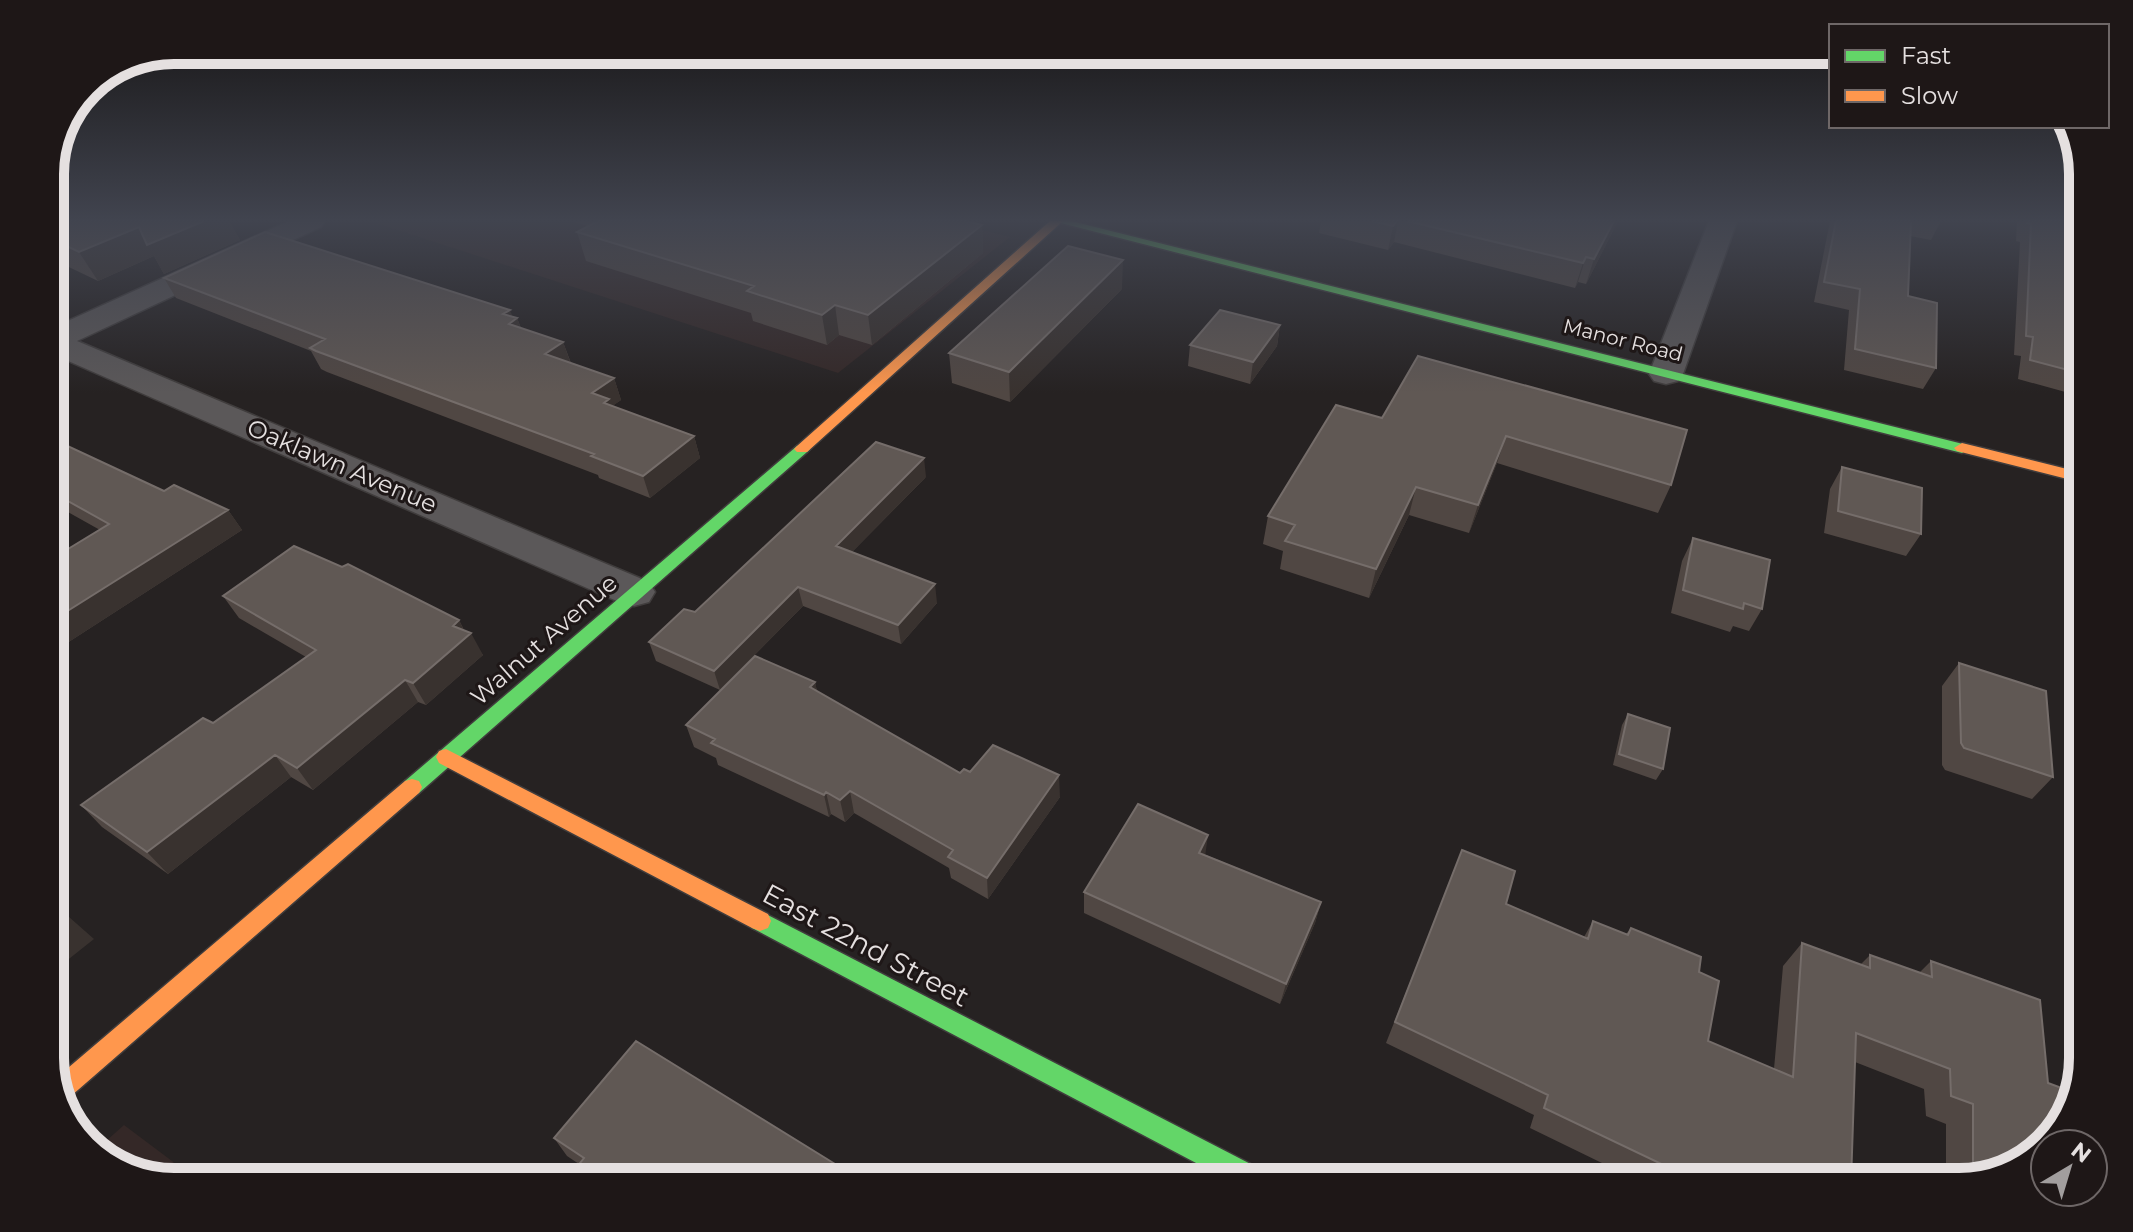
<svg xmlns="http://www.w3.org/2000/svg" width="2133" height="1232" viewBox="0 0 2133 1232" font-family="Montserrat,sans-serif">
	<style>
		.built { fill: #342827 }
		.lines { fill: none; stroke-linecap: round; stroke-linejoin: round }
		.street-casing { stroke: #403d3d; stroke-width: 3 }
		.fast-casing { stroke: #403d3d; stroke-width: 3 }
		.slow-casing { stroke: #403d3d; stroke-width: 3 }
		.street { fill: #5b5859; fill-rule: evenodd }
		.fast { fill: #63d668; fill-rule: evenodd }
		.slow { fill: #ff974d; fill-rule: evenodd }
		.wall { fill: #504743 }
		.shaded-wall { fill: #39322f }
		.building { fill: #605854; stroke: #756d6a; stroke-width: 2 }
		.labels { text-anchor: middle; stroke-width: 6; stroke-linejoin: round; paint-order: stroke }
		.far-street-label { font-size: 20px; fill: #e5e0e0; stroke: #1e1717 }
		.street-label { font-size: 24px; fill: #e5e0e0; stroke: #1e1717 }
		.near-street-label { font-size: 28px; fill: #e5e0e0; stroke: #1e1717 }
		.rim { fill: none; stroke: #e5e0e0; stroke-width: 10 }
	</style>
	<rect width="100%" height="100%" fill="#262222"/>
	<path class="built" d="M370,221H948L1010,237L838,373Z
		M124,1125L200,1182H174L113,1166L96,1150Z"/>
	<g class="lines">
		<g class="street-casing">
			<path id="street" d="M289,221H325L321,227L77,341L649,582L655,592L649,602L634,606L619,602L50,353V329Z
				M1709,221H1737L1683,374L1678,381L1666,384L1654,381L1649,374Z"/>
		</g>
		<g class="fast-casing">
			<path id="fast" d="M1053,221H1071L1967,445L1970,448L1962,453Z
				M802,444L810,449L807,452L419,793L412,795L405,793L402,787L405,781L797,446Z
				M760,911L1268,1173L1272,1182H1232L752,928L749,921L752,914Z"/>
		</g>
		<g class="slow-casing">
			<path id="slow" d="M1050,221H1063L807,452H797L794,449L797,446Z
				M1962,443L2083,473V483L1957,451L1954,448Z
				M446,749L768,914L771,921L768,928L760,931L752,928L439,763L436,757L439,751Z
				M412,779L419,781L422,787L419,793L63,1103L55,1079L405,781Z"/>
		</g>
		<use href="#street" class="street"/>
		<use href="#fast" class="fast"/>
		<use href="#slow" class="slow"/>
	</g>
	<path class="wall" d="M50,221H229L240,240L164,274L154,256L98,281L50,258Z
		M569,221H966L982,225L983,253L872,345L839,335L827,345L753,321L751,313L586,261L577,232L588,226Z
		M1321,221H1618L1586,284L1578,282L1575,288L1394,242L1388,250L1319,233Z
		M1830,221H1941L1931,240L1910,236L1908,296L1936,368L1923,389L1844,370L1849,310L1814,302Z
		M2017,221H2083V300L2077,299L2083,374L2069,393L2018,379L2021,356L2014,355L2020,242L2016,241Z
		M164,278L517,318L521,328L563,342L571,363L614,378L621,400L612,406L694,436L700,458L650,498L599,478L598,475L327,372L321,369L311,351L176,298Z
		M1122,289L1010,402L952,383L949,353Z
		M1280,325L1277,346L1250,384L1188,366L1190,345Z
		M1418,356L1671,485L1658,513L1497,463L1469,533L1409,515L1369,598L1280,569L1283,551L1263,544L1268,516L1382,418Z
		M50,433L65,441L71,448L164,491L228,510L242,530L64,645L61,643L50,650V560L100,530L50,502Z
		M1842,467L1921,534L1906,556L1824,533L1830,489Z
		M926,477L852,552L937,603L901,644L803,606L720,690L656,661L649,642L695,612Z
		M1693,538L1762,609L1749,631L1733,626L1730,632L1671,613L1682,561Z
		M223,596L459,620L464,630L483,655L426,705L418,702L313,790L291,777L168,874L102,827L81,805L213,723L306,657L239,618Z
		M1959,663L2053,777L2032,799L1945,770L1942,765V686Z
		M815,682L817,692L960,773L970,772L1060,797L988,899L951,878L949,868L854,813L845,822L831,814L829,817L718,765L716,758L694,747L686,725Z
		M1628,714L1663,769L1656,780L1613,765L1622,725Z
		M1462,850L1506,904L1584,937L1593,921L1626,934L1631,928L1699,972L1708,1041L1774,1069L1783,966L1802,943L1860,965L1870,955L1919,973L1931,961L2021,1165L1959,1182H1946V1124L1926,1116L1924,1089L1855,1062L1851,1182H1641L1530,1128L1534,1115L1386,1043Z
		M1206,855L1321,902L1315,923L1280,1004L1084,913V892Z
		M554,1138L841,1181L565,1182L579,1164L567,1156Z"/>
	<path class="shaded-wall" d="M203,221H229L240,240L164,274L154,256L98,281L79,252L139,227Z
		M1397,221H1398L1394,242L1388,250L1393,226Z
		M1614,221H1618L1586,284L1594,259Z
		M982,225L983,253L872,345L868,315Z
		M1586,257L1578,282L1575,288L1583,263Z
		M1123,260L1122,289L1010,402L1009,372Z
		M835,305L839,335L827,345L822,315Z
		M510,310L514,320L517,318L525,339L511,335L503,314Z
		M1280,325L1277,346L1250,384L1253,362Z
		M563,342L571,364L545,354Z
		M614,378L621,400L611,407L616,421L592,393Z
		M694,436L700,458L650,498L643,476Z
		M1506,436L1497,463L1469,533L1478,505Z
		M924,458L926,477L839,565L836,546Z
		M1416,487L1409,515L1369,598L1376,569Z
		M228,510L242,530L64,645L50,629V622Z
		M935,584L937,603L901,644L898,625Z
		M798,587L803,606L720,690L714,671Z
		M459,620L467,637L471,633L483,655L426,705L413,683L453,626Z
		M50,631L61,643L50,650Z
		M405,680L418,702L313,790L297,768Z
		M815,682L820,704L810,687Z
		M275,755L291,777L168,874L147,852Z
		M1059,775L1060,797L988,899L987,878Z
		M850,791L854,813L845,822L840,800Z
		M826,792L831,814L829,817L824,795Z
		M1208,835L1205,857L1199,853Z
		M1321,902L1315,923L1280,1004L1286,984Z
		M60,909L94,939L50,974V917Z
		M835,1164L841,1182H823Z
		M646,1166L657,1182H633Z"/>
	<path class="building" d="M50,221H204L147,245L139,227L79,252L50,238Z
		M598,221H966L982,225L868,315L835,305L822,315L747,291L754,286L577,232Z
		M1372,221H1397L1393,226Z
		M1407,221H1614L1594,259L1586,257L1583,263Z
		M1836,221H1911L1908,296L1937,303L1936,368L1855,349L1860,289L1824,282Z
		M2027,221H2083V279L2075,277L2083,374L2030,360L2033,337L2026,336L2031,224L2027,223Z
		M265,232L510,310L503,314L517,318L509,324L563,342L545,354L614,378L592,393L609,399L604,403L694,436L643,476L591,456L594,454L316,351L310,348L325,339L164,278Z
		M1068,246L1123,260L1009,372L949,353Z
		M1220,310L1280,325L1253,362L1190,345Z
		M1418,356L1687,430L1671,485L1506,436L1478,505L1416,487L1376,569L1285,541L1295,525L1268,516L1336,405L1382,418Z
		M50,433L65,441L61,443L164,491L174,485L228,510L50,622V560L109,524L50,491Z
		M876,442L924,458L836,546L935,584L898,625L798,587L714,671L649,642L684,609L695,612Z
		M1842,467L1922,488L1921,534L1838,511Z
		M1693,538L1770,560L1762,609L1744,603L1743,609L1683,590Z
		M294,546L342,567L348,564L459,620L453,626L471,633L413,683L405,680L297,768L275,755L147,852L81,805L203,718L213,723L316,650L223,596Z
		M755,656L815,682L810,687L960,773L964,769L970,772L993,745L1059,775L987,878L948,857L953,850L850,791L840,800L826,792L824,795L711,743L715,739L686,725Z
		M1959,663L2046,691L2053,777L1964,748L1961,743Z
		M1628,714L1670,728L1663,769L1619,754Z
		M1138,804L1208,835L1199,853L1321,902L1286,984L1084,892Z
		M1462,850L1515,871L1506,904L1588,939L1593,921L1628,935L1631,928L1701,957L1699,972L1719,981L1708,1041L1793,1077L1802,943L1870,968V955L1932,977L1931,961L2040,1000L2048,1083L2067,1090L2069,1110L2067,1119L2021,1165L1973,1178V1104L1951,1096L1950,1069L1856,1033L1851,1182H1699L1544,1108L1548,1095L1395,1022Z
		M50,903L60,909L50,917Z
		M636,1041L835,1164L823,1182H669L646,1166L633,1182H565L584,1158L554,1138Z"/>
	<linearGradient id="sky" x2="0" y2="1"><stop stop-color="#151313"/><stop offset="0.56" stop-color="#41444f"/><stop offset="1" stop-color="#41444f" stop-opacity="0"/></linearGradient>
	<rect width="2133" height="393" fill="url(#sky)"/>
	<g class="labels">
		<g class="far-street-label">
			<text transform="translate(1623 340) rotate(14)" y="7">Manor Road</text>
		</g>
		<g class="street-label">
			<text transform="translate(342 466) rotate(23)" y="8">Oaklawn Avenue</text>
			<text transform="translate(544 640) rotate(-41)" y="8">Walnut Avenue</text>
		</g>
		<g class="near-street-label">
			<text transform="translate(866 945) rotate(28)" y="10">East 22nd Street</text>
		</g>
	</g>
	<path d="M0 0H2133V1232H0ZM174 64H1959A110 110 0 0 1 2069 174V1058A110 110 0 0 1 1959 1168H174A110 110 0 0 1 64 1058V174A110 110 0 0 1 174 64Z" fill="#1e1717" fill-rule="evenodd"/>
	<path class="rim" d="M174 64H1959A110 110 0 0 1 2069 174V1058A110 110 0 0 1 1959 1168H174A110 110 0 0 1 64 1058V174A110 110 0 0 1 174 64Z"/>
	<rect x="1829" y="24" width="280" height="104" fill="#1e1717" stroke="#6e6767" stroke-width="2"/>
	<rect x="1845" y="50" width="40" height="12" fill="#63d668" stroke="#6e6767" stroke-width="2"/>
	<text x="1901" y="64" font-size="24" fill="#e5e0e0">Fast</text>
	<rect x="1845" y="90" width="40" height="12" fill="#ff974d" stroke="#6e6767" stroke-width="2"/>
	<text x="1901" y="104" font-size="24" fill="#e5e0e0">Slow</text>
	<g transform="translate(2069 1168) rotate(38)"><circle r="38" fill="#1e1717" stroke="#6e6767" stroke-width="2"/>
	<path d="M0-6L14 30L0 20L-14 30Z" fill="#a29e9e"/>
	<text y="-12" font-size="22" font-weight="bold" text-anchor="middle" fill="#e5e0e0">N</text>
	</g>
</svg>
